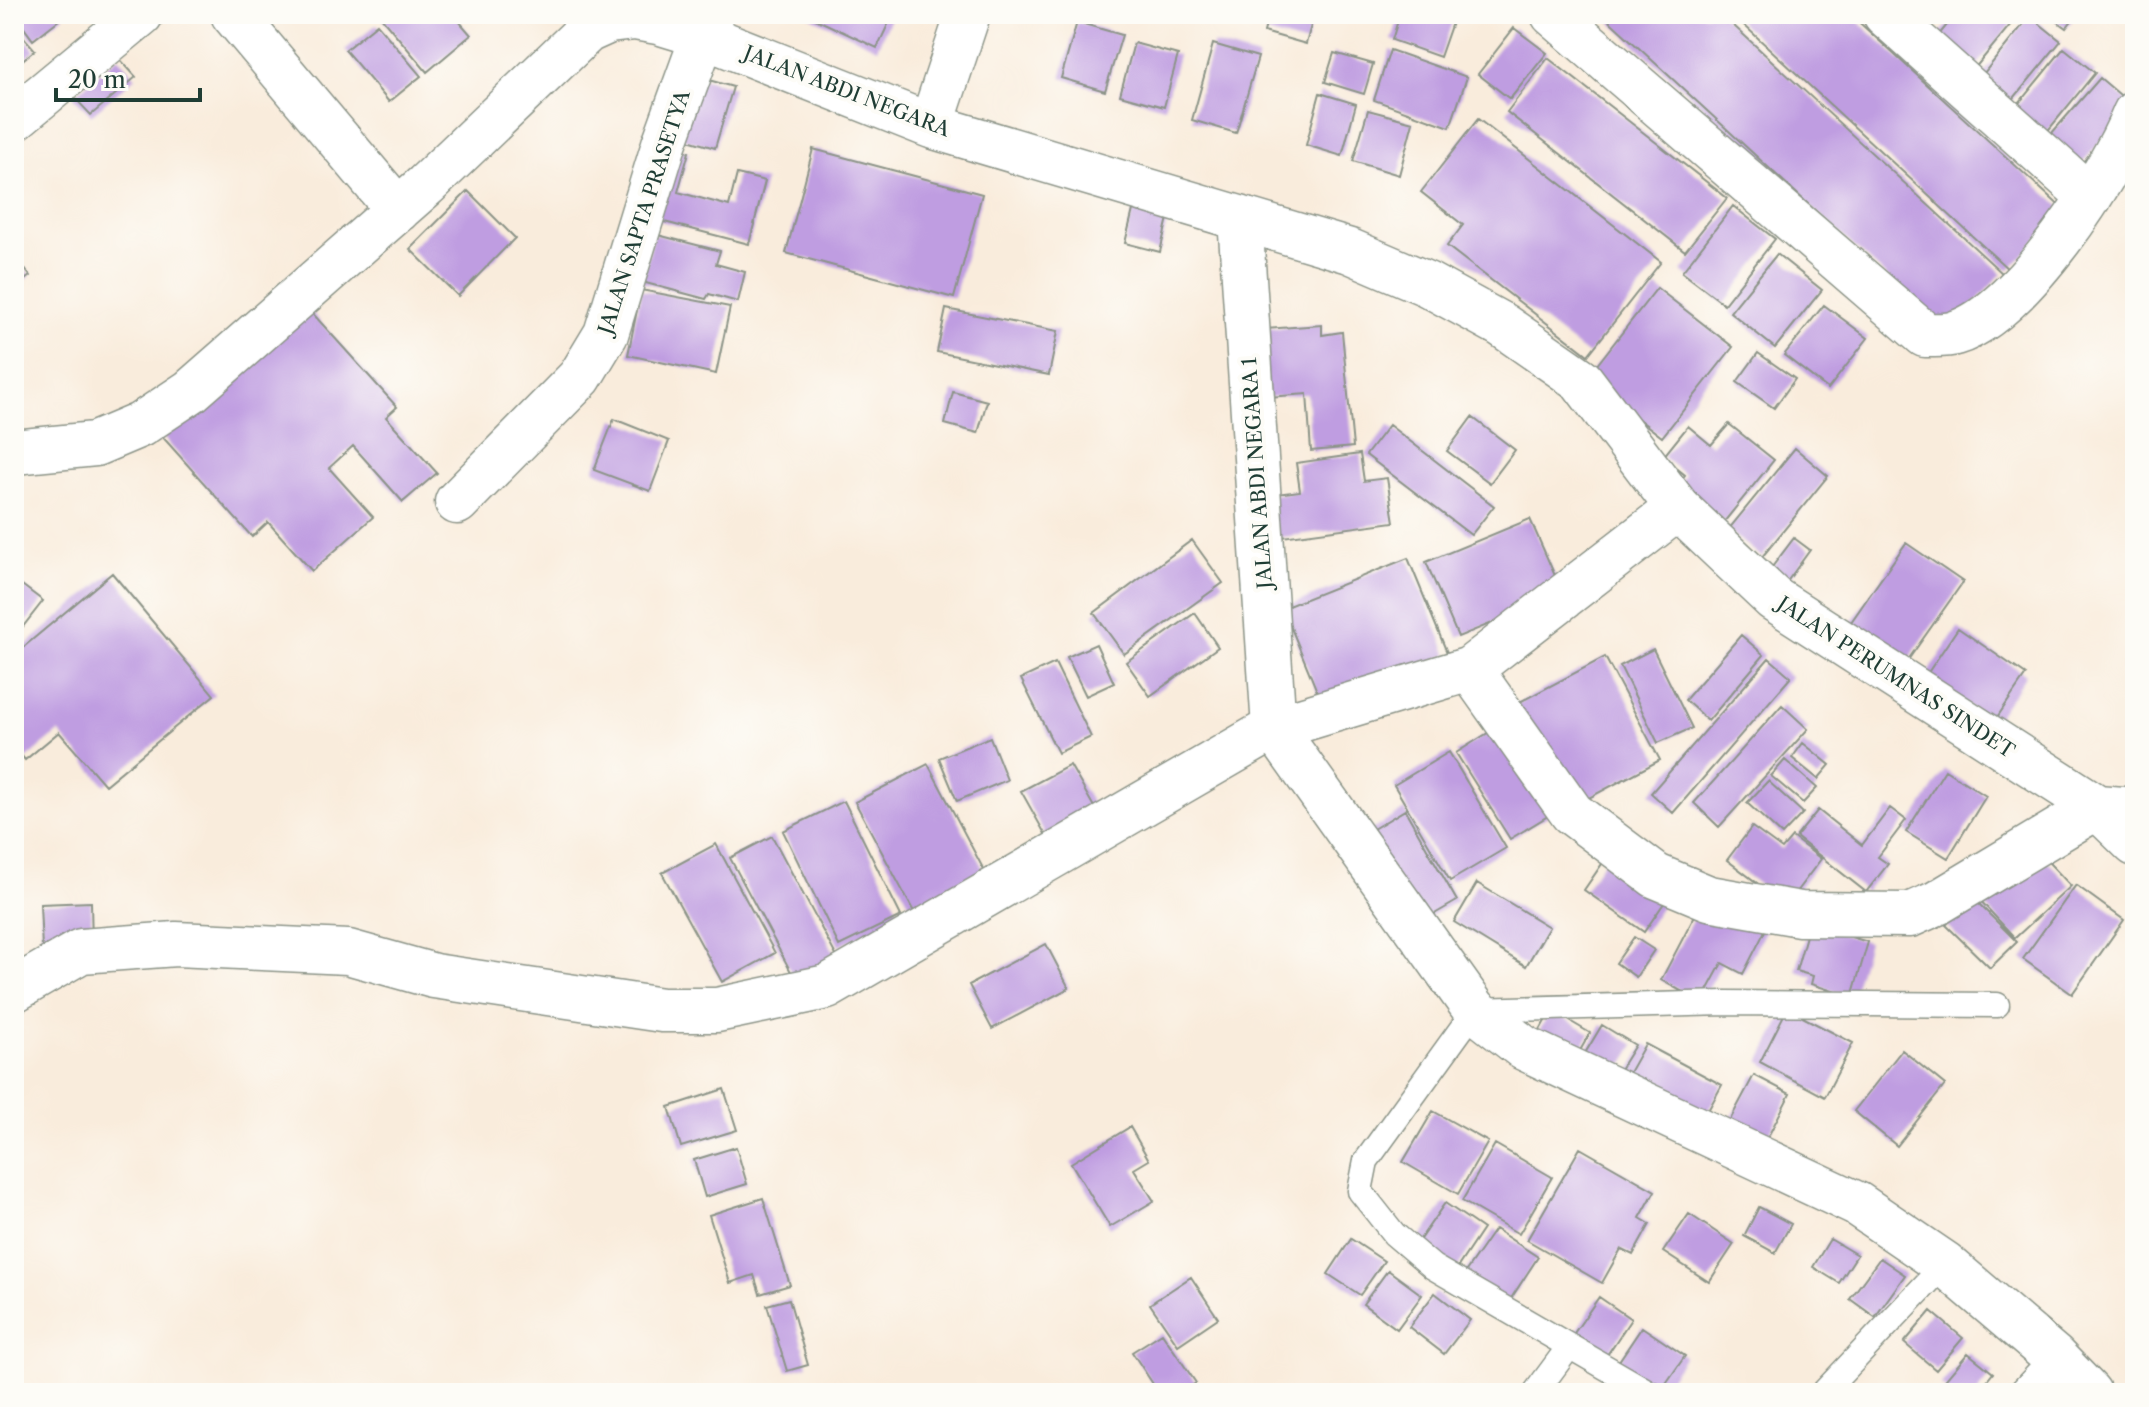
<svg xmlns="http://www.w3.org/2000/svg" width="2149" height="1407" viewBox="0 0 2149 1407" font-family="'Libre Caslon Text',serif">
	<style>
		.building { fill: #bf9de1 }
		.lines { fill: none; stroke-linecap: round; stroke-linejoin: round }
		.service-casing { stroke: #8c9488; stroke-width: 27 }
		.minor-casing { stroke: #8c9488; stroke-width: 47 }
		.tertiary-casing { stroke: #8c9488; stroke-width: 47 }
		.service { stroke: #fff; stroke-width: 24 }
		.minor { stroke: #fff; stroke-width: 44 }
		.tertiary { stroke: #fff; stroke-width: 44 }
		.labels { text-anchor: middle; stroke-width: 8; stroke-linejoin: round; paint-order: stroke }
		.street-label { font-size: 20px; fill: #1f3d34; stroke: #fdfcf7 }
	</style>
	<rect width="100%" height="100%" fill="#fdfcf7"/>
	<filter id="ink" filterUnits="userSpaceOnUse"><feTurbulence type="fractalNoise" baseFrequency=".0125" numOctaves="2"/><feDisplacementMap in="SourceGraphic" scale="16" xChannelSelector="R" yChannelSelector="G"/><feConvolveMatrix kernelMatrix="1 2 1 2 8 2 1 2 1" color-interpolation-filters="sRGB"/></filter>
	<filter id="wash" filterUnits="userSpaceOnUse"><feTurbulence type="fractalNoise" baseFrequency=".006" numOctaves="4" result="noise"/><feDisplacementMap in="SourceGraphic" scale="32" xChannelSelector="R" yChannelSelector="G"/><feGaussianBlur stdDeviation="1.8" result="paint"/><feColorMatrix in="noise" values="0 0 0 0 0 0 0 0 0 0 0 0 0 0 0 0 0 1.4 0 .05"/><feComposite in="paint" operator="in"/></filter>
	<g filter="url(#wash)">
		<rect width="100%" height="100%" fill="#f9ecdc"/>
		<g id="blocks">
			<path class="building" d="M14,14H62L64,16L33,40Z
				M384,14H453L471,35L427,72L381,17Z
				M805,14H893L877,48Z
				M1269,14H1314L1306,44L1264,32Z
				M1400,14H1455L1440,57L1392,40Z
				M1602,14H1721L2002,273L1948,333Z
				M1732,14H1850L2064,210L2009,270Z
				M1956,14H2011L2016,18L1970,74L1933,42Z
				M2047,14H2077L2066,28Z
				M2030,16L2061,41L2005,109L1975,84Z
				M1077,22L1122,35L1105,91L1061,78Z
				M377,24L421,76L389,102L345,50Z
				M14,26L35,50L14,67Z
				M1514,28L1547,53L1510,99L1478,74Z
				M1134,43L1178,55L1164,107L1120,95Z
				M1213,44L1258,57L1236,133L1192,120Z
				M2064,48L2095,73L2041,139L2010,114Z
				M1390,50L1467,77L1450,127L1374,100Z
				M1334,53L1373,64L1364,94L1325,82Z
				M118,57L136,77L91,115L73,96Z
				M1548,58L1727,198L1685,251L1507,112Z
				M695,76L733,87L715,148L678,137Z
				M2100,78L2132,105L2077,169L2044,142Z
				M1320,93L1356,104L1342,156L1306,145Z
				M1368,110L1413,122L1399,175L1353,161Z
				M1478,119L1661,262L1588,355L1447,246L1463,225L1421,192Z
				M667,147L689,152L678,192L729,206L737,174L765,181L749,244L649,218Z
				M813,149L982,194L954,298L786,253Z
				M468,191L515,238L458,296L410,249Z
				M1733,206L1775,239L1724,304L1682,272Z
				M1133,210L1168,218L1160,252L1125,243Z
				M654,234L720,251L716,264L745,272L738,302L709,294L706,299L642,282Z
				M14,254L30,276L14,288Z
				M1777,254L1822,290L1775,348L1730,312Z
				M1657,288L1733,347L1662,437L1586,379Z
				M641,290L730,307L716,374L628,355Z
				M305,305L397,407L386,417L437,473L403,502L353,446L329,468L373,517L312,571L268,522L252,537L160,434Z
				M1824,305L1868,338L1828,389L1784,355Z
				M946,309L1058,331L1049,375L937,352Z
				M1322,325V335L1342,332L1353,447L1311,451L1307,394L1256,398L1250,330Z
				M1758,353L1795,379L1774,408L1737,382Z
				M953,392L987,401L978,433L945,424Z
				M1472,417L1515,450L1490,483L1447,451Z
				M614,419L669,441L650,491L594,470Z
				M1729,424L1774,460L1724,522L1678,484L1685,475L1663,457L1688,426L1711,445Z
				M1389,425L1494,506L1471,535L1366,455Z
				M1795,448L1828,476L1762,557L1728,530Z
				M1360,454L1364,481L1387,478L1394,522L1268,539L1262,496L1300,491L1296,463Z
				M1530,519L1563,594L1458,637L1426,562Z
				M1794,538L1810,550L1786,583L1769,571Z
				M1192,540L1223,583L1124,654L1094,613Z
				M1906,543L1963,582L1898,674L1842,635Z
				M1408,558L1448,655L1323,706L1283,608Z
				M112,573L214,695L105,785L59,732L25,760L14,747V655Z
				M14,579L43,601L14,638Z
				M1195,613L1218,647L1150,696L1126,662Z
				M1958,628L2026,675L1993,723L1925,677Z
				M1741,635L1764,655L1708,721L1685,700Z
				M1096,644L1114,683L1086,696L1067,657Z
				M1653,649L1692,728L1658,743L1620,666Z
				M1605,657L1660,760L1572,807L1516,704Z
				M1769,658L1791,677L1673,813L1651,793Z
				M1055,663L1091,737L1058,753L1021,679Z
				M1782,705L1808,729L1719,827L1694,803Z
				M1507,721L1561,808L1510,839L1456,753Z
				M990,737L1007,780L957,801L939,758Z
				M1803,743L1830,765L1818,779L1792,758Z
				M1449,752L1506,848L1450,881L1394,785Z
				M1785,760L1817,788L1803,803L1771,776Z
				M928,764L986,874L914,912L855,802Z
				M1070,765L1098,814L1049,841L1021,791Z
				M1945,770L1986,796L1948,858L1906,832Z
				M1768,781L1803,813L1782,835L1747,803Z
				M844,801L901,916L839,946L783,831Z
				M1890,808L1906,820L1878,857L1888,864L1866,892L1796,837L1818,810L1862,845Z
				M1405,810L1457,901L1419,923L1368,832Z
				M1752,827L1782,849L1792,837L1821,859L1786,905L1727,860Z
				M772,836L840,963L798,985L730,858Z
				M716,844L775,953L722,982L662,873Z
				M2034,847L2071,886L2015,938L1978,898Z
				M1613,848L1673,890L1644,932L1584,890Z
				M1477,883L1549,927L1526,966L1454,922Z
				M2076,885L2124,920L2072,994L2023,959Z
				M1704,898L1765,931L1743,974L1722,963L1701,1002L1661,980Z
				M1973,898L2017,942L1990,968L1946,925Z
				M91,902L92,945L42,948L40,904Z
				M1809,925L1868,942L1852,997L1811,984L1813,976L1796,971Z
				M1634,937L1654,950L1636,977L1616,963Z
				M1046,944L1069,988L992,1029L969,985Z
				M1787,1009L1853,1043L1825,1097L1760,1062Z
				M1551,1010L1590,1033L1573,1063L1534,1041Z
				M1602,1025L1635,1045L1614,1079L1581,1060Z
				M1645,1044L1722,1085L1704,1118L1627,1076Z
				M1902,1050L1945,1085L1897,1146L1854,1111Z
				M1754,1075L1790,1094L1758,1156L1721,1137Z
				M724,1089L737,1130L681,1147L669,1107Z
				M1433,1111L1488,1142L1458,1194L1403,1162Z
				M1130,1127L1149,1160L1134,1169L1154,1201L1110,1227L1071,1163Z
				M1495,1144L1552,1177L1519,1234L1462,1201Z
				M736,1147L747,1184L705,1197L694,1160Z
				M1580,1148L1655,1191L1640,1218L1650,1224L1633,1255L1621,1249L1602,1283L1527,1240Z
				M763,1198L790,1285L760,1294L754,1275L730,1283L709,1215Z
				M1445,1203L1483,1229L1455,1271L1416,1245Z
				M1759,1207L1791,1224L1775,1253L1744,1236Z
				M1689,1214L1734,1244L1709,1282L1663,1252Z
				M1495,1229L1538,1257L1508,1303L1464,1274Z
				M1351,1239L1384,1261L1360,1295L1328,1274Z
				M1830,1239L1857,1255L1839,1283L1813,1267Z
				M1880,1258L1905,1275L1875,1317L1850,1299Z
				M1388,1270L1422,1295L1397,1329L1363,1304Z
				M1191,1277L1218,1318L1178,1345L1150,1304Z
				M1435,1293L1470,1320L1444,1354L1409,1327Z
				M1599,1297L1631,1319L1603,1361L1570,1339Z
				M789,1299L808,1365L787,1371L767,1305Z
				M1931,1311L1963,1338L1936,1370L1904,1343Z
				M1642,1327L1685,1356L1660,1392L1617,1364Z
				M1162,1333L1196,1383L1180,1393H1159L1132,1352Z
				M1968,1353L1993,1373L1977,1393H1951L1941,1385Z"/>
		</g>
	</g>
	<g filter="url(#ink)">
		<use href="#blocks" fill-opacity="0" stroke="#8c9488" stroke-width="2"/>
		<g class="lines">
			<g class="service-casing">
				<path id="service" d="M1535,1393L1569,1347
					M1650,1393L1433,1267L1394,1234L1360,1191L1366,1161L1475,1010L1725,1003L1997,1005
					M1823,1393L1945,1264
					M2020,1393L2054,1357"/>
			</g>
			<g class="minor-casing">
				<path id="minor" d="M233,14L398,210
					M1553,14L1925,335C1934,335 1946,336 1955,333C2021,313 2111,174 2135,113
					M1885,14L2090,197
					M14,119L141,14
					M931,126L968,14
					M1240,218L1274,728L1475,1010L1524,1048L1857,1204L1945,1264L2054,1357L2089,1393
					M14,452L95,444L140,425L191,391L426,185L587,31L609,21L635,18L658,22L704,36L931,126L1350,251L1427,284L1502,325L1581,380L1678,508
					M457,502L580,377L606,334L664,144L711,14
					M1470,669L1572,813L1656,876L1709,898L1800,914L1910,915L1937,903L2097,807L2135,844"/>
			</g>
			<g class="tertiary-casing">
				<path id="tertiary" d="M14,990L81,951L176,944L348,952L434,976L662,1010H717L827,987L1274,728L1470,669L1678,508L1774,599L2097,807L2135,810"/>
			</g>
			<use href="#service" class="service"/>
			<use href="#minor" class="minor"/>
			<use href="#tertiary" class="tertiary"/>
		</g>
	</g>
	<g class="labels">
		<g class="street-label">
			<text transform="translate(847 91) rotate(21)" y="7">JALAN ABDI NEGARA</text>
			<text transform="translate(644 212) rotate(-72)" y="7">JALAN SAPTA PRASETYA</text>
			<text transform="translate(1257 473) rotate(-94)" y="7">JALAN ABDI NEGARA 1</text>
			<text transform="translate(1896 677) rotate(33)" y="7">JALAN PERUMNAS SINDET</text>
		</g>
	</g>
	<rect width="2149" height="1407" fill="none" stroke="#fdfcf7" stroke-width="48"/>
	<path d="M56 88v12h144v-12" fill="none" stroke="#1f3d34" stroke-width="4"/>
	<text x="68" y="88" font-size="24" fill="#1f3d34" stroke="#fdfcf7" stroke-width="6" paint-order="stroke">20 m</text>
</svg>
